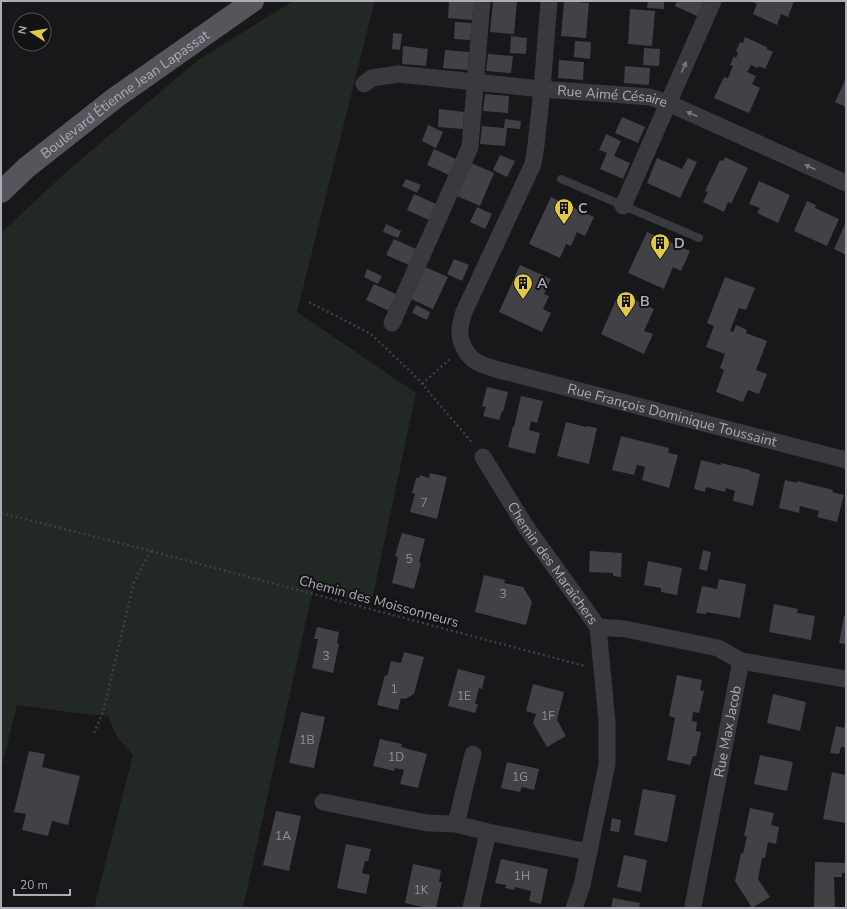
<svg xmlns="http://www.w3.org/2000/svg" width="847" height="909" viewBox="0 0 847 909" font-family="'Nunito Sans',sans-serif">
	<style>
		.green { fill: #222924 }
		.building { fill: #424146 }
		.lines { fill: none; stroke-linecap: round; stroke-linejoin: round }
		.path { stroke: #3f3f45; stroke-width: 2.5; stroke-dasharray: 2 3; stroke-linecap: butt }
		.service { stroke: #39393e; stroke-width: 8 }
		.minor { stroke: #39393e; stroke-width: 17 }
		.primary { stroke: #55555c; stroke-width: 22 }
		.oneway { fill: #787881 }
		.labels { text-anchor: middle; stroke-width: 4; stroke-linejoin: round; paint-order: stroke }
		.number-label { font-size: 12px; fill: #91919c }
		.street-label { font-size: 14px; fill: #abacb8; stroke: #131214 }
		.poi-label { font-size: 14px; font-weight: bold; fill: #abacb8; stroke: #131214; text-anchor: start }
	</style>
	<rect width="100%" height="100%" fill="#181719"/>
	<path class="green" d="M293,1H376L374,3L297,312L416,393L371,605L313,589L243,908H94L133,755L117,737L108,716L84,714L17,705L1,770V233L65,173L198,60Z"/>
	<path class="building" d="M449,1L474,2L472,20L448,18Z
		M493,1H517L514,34L490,32Z
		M564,1L589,3L586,38L561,36Z
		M648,1H664V9L647,8Z
		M677,1H704L697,16L675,6Z
		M750,1H794L788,17L781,14L777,25L753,14L757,4Z
		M630,9L655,11L652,46L628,44Z
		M455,22L472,23L470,40L454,39Z
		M393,33L402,34L400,50L392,49Z
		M511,36L527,38L526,54L510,53Z
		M745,37L767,47V49L773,52L765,69L759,66L758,68L751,65L747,72L756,76L752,84L760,88L749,113L714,98L724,77L728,78L733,66L730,65L734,56L736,58L738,53L736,51L740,42L743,43Z
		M575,41L591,42L590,59L574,57Z
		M403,46L428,49L426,66L402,64Z
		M644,48L660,49L659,66L643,65Z
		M445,50L469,52L468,70L443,68Z
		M488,54L513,56L511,73L486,71Z
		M559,60L584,62L583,80L558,78Z
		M625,66L650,68L649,85L624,83Z
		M846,78V107L835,102Z
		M485,94L509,96L508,113L483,111Z
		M439,109L464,112L463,129L438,127Z
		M622,117L645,127L638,143L615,133Z
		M505,119L521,121L520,129L507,128L505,146L480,144L482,126L504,128Z
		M428,125L443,132L436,148L422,141Z
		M606,134L621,141L614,156L630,163L623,179L600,169L607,153L599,150Z
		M434,149L456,159L449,175L427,165Z
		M500,155L515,161L507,177L493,170Z
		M725,157L748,168L731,204L728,202L724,212L703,202L708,192L705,191L720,160L723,161Z
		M657,158L682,169L688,158L697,162L680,198L647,183Z
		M471,163L494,173L480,206L457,196Z
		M406,179L421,185L417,193L402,186Z
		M759,181L790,195L778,223L757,213L760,208L749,204Z
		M414,194L436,204L429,220L407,210Z
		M551,197L594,217L585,236L577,232L571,246L566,244L560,258L529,244Z
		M807,201L816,205L815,208L839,219L827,246L794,231Z
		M477,207L492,214L485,229L470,222Z
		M846,222V255L834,249Z
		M386,224L401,231L398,238L383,232Z
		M647,232L690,251L681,271L673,267L664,289L628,273Z
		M394,239L416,249L409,265L386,255Z
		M454,259L469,265L462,281L447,274Z
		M520,265L551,279L544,294L549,296L543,309L551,313L542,332L499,312Z
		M425,267L448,277L433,309L411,299Z
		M367,269L382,276L378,284L364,277Z
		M725,277L755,288L746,310L739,308L730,331L733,332L736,325L747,330L746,333L767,341L756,370L767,374L759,394L748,390L743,402L716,392L724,370L720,368L725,354L706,347L714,326L707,323Z
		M374,284L396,294L389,311L366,300Z
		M619,293L654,309L644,331L653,334L644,354L601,334Z
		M416,305L430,312L427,320L412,313Z
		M487,387L508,392L503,412L502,411L499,420L483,416L486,407L482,406Z
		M521,396L543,401L537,423L531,421L529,430L540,433L535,454L508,447L513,426L514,427Z
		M566,422L586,427L587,426L597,428L589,464L557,456Z
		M621,436L669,448L668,453L678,455L669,488L642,480L645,467L637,465L634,475L612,470Z
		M701,460L721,465V463L750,470V471L760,474L753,506L733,501L735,491L726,488L725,492L706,487L705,492L694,489Z
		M430,473L447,477L437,519L410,512L415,494L412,493L416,478H419L420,475L429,478Z
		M785,480L797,483V481L833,490L832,492L844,495L837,522L817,517L819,511L800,506L799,513L779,508Z
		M402,533L425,539L419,562L421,563L414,589L392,583L398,557L395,556Z
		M703,550L711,552L707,571L699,569Z
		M590,551L622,553L621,577L613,576V573L589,572Z
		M648,561L682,568L677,595L661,592V588L644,585Z
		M484,575L505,580L504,583L523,587L532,602L526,625L475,612Z
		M719,579L746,584L740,618L706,612V614L696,613L702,586L717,589Z
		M774,604L798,609L797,613L815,616L811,640L769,632Z
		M844,616H846V644L839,643Z
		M317,627L339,632L337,643L339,644L333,673L312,668L318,639H314Z
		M404,652L424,657L414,694L405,699L401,698L398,710L377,705L385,675L387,676L391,661L401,663Z
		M458,669L485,676L482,689L479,688L475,704H478L475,713L448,706Z
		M677,675L702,680L700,690L704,691L699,713L693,712L692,721L697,722L696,731L701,732L696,756H693L690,765L667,760L675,718L669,716Z
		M533,684L564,692L557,720L566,736L547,747L533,723L536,714L526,711Z
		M773,694L806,702L800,731L767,723Z
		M301,712L325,717L314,768L289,763Z
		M845,724L846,748L841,747L839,754L830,753L836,726L844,728Z
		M380,739L402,744L401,747L427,754L418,788L400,784L404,770L395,768L394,771L373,766Z
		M29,751L45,754L42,767L80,776L68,825L52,821L48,836L22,830L26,814L14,812Z
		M760,755L793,762L787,791L754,784Z
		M507,762L539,769L534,790L522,787L520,792L501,788Z
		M832,772L846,775V823L823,819Z
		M643,789L676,795L667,842L634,835Z
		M750,808L774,813L771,825L779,827L776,844L768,842L765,858H762L758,879L770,897L752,908L735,881L741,853L743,854L747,836H744Z
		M276,811L301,816L289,871L263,865Z
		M612,818L621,820L619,832L610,831Z
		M346,844L371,849L368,861H365L362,873L370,875L366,894L337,888Z
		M624,855L647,860L641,892L617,887Z
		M501,859L548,869L541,904L529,901L531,891L515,887L514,890L505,888L506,885L495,883Z
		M815,862L846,863V873H842V877H834L835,908H814Z
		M413,864L441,870L439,882H442L436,908H427L405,903Z
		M613,898L640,903L639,908H611Z"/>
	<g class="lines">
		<path class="path" d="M309,302L371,334L418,379L473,444
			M422,384L450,359
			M1,513L151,551L585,666
			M94,733L103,712L134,582L151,551"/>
		<path class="service" d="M561,179L699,238"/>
		<g class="minor">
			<path id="s1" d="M549,1L542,89L536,145L533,164L464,312C459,328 457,337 467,353C470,357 474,361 479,363C485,366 492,368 499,370L846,460"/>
			<path id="s2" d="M364,84L372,78L398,74L542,89L650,97L668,103L846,183"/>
			<path d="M623,206L713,1"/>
			<path d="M392,323L470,147L482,1"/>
			<path id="s3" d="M483,457L526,527L598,627L607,722V764L582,885L574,908"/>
			<path d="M598,627L625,629L718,648L741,661L846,679"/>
			<path d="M323,802L427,823L456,824L488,832L589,852"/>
			<path d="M456,824L473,754"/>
			<path id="s4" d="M693,906L741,661"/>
			<path d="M471,908L488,832"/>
		</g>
		<path class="primary" id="s5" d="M1,192L26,168L115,98L253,1"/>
	</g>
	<defs><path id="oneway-solid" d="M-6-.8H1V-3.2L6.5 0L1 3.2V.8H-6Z"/></defs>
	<g class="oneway">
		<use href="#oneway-solid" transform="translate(684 67) rotate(-66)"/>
		<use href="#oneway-solid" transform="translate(692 114) rotate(-156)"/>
		<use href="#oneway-solid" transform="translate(810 167) rotate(-156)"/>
	</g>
	<defs>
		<g id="building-pin" transform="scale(1)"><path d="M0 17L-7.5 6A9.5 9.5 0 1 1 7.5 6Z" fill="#e0c948" stroke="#131214"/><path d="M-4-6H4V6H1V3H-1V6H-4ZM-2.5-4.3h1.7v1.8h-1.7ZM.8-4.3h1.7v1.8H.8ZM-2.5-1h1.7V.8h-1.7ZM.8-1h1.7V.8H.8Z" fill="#111"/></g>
	</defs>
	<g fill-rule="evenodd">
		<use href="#building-pin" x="564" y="208"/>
		<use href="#building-pin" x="660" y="243"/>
		<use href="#building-pin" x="523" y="283"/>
		<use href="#building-pin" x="626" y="301"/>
	</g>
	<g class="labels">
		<g class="number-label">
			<text x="424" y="507">7</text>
			<text x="409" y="563">5</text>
			<text x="503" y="598">3</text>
			<text x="326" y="660">3</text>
			<text x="394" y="693">1</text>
			<text x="464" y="700">1E</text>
			<text x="548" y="720">1F</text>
			<text x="307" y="744">1B</text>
			<text x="396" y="761">1D</text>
			<text x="520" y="781">1G</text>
			<text x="283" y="840">1A</text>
			<text x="522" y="880">1H</text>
			<text x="421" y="894">1K</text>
		</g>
		<g class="street-label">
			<text dy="5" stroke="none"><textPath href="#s5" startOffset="158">Boulevard Étienne Jean Lapassat</textPath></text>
			<text dy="5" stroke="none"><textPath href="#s2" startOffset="252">Rue Aimé Césaire</textPath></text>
			<text dy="5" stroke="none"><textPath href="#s1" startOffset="586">Rue François Dominique Toussaint</textPath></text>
			<text dy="5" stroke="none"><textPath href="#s3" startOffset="127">Chemin des Maraîchers</textPath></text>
			<text transform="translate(379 601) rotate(15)" y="5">Chemin des Moissonneurs</text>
			<text dy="5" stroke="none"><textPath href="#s4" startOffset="178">Rue Max Jacob</textPath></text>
		</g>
		<g class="poi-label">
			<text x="578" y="213">C</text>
			<text x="674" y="248">D</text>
			<text x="537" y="288">A</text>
			<text x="640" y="306">B</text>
		</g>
	</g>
	<rect width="847" height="909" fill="none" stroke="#abacb8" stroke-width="4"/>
	<g transform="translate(32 32) rotate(282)"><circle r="19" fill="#131214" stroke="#505056"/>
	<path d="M0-3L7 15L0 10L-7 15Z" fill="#e0c948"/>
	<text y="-6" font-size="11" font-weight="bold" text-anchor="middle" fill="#abacb8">N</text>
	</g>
	<path d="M14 889v6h56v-6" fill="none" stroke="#abacb8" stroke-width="2"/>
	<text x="20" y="889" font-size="12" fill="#abacb8" stroke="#131214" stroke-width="3" paint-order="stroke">20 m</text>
</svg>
